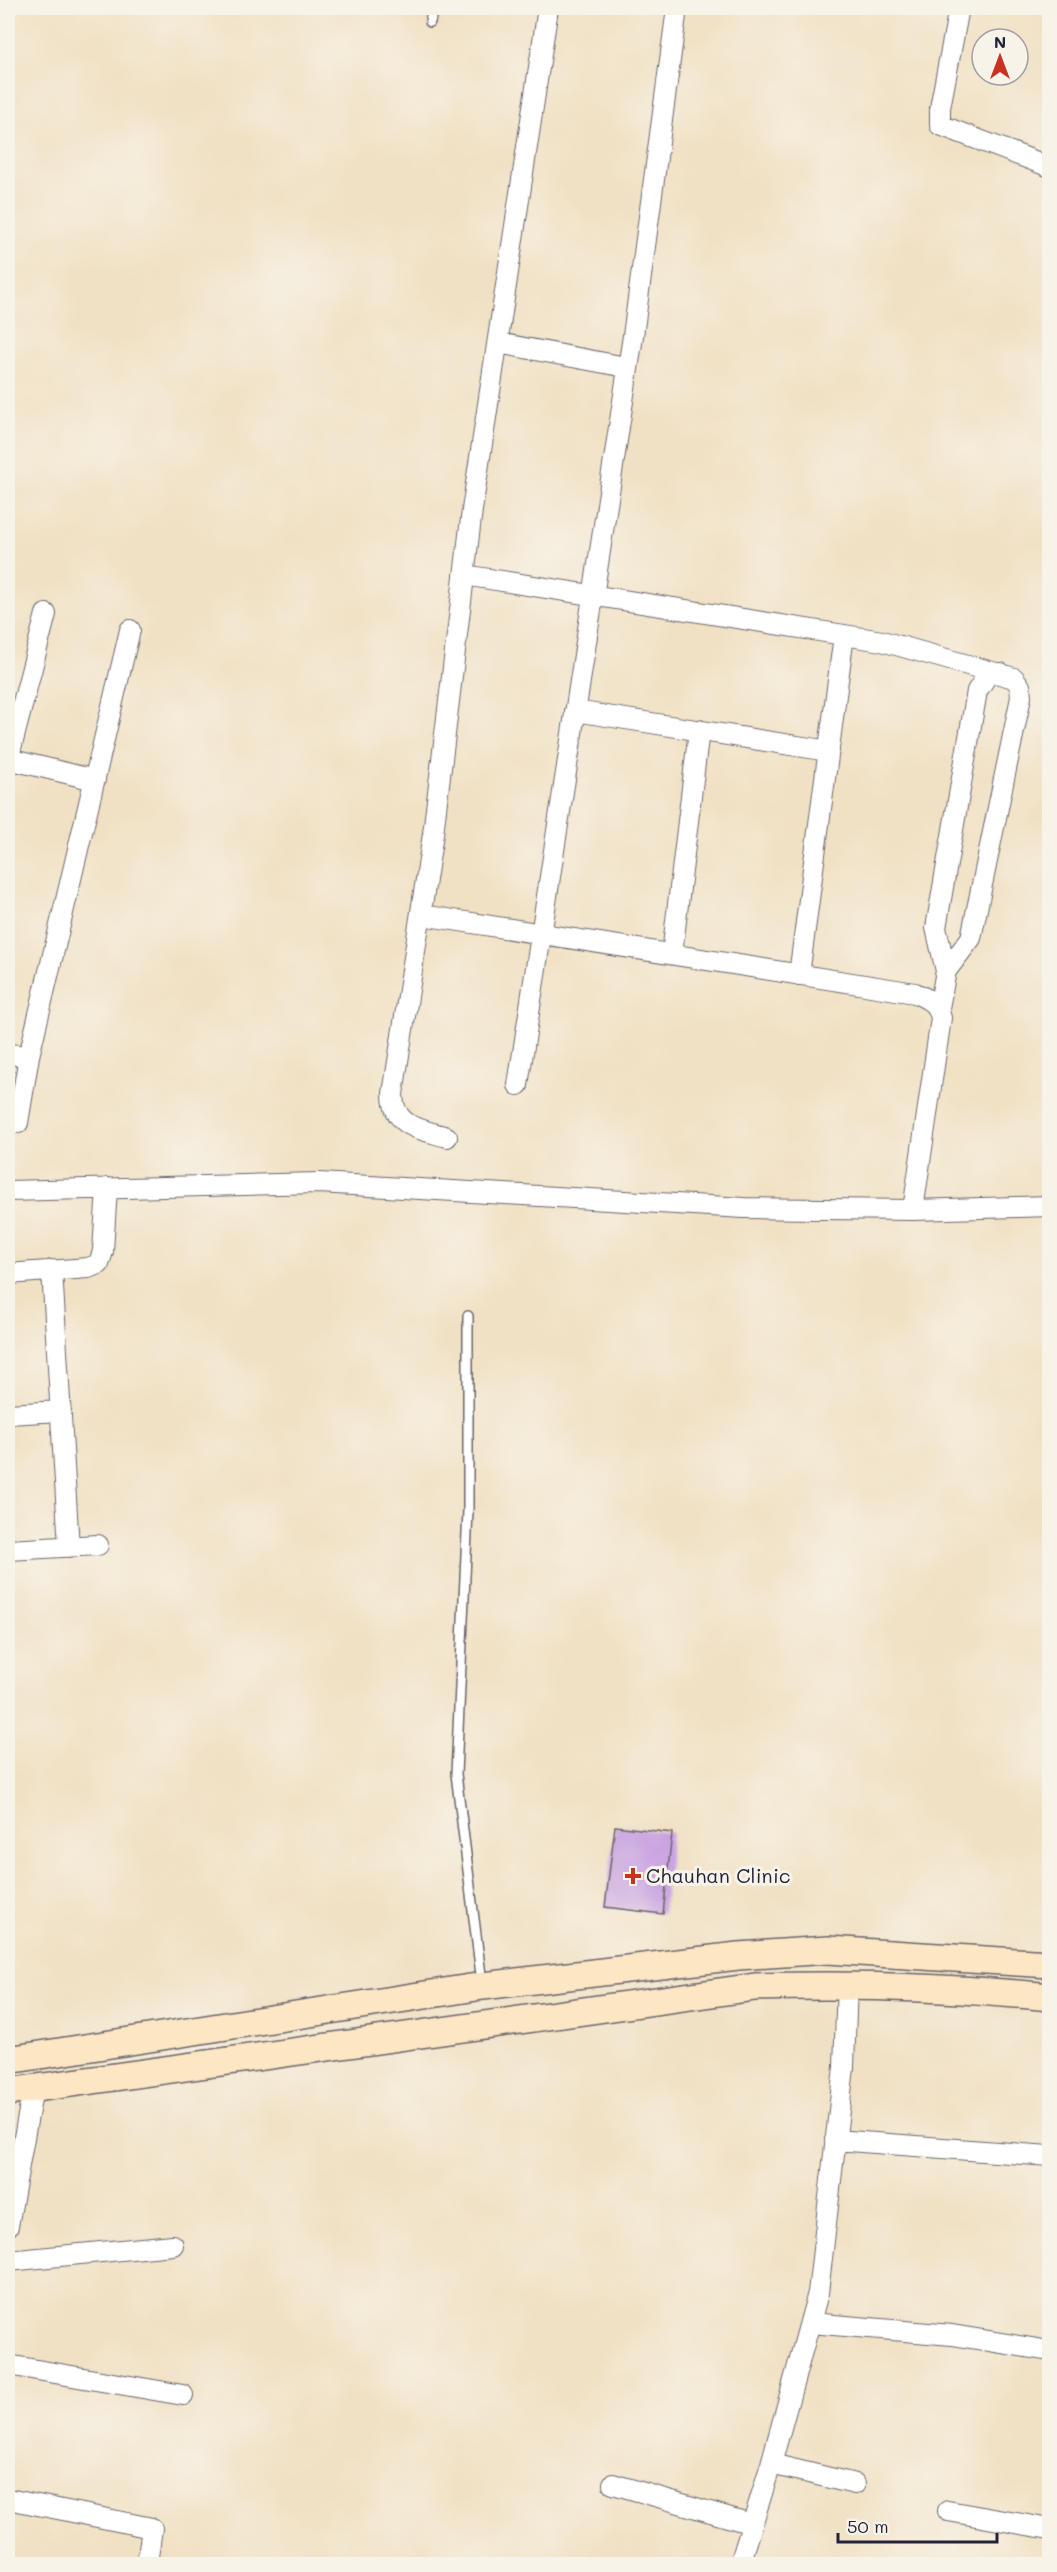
<svg xmlns="http://www.w3.org/2000/svg" width="1057" height="2572" viewBox="0 0 1057 2572" font-family="Mali,sans-serif">
	<style>
		.building { fill: #c9a3e1 }
		.lines { fill: none; stroke-linecap: round; stroke-linejoin: round }
		.service-casing { stroke: #6a656b; stroke-width: 12 }
		.minor-casing { stroke: #6a656b; stroke-width: 22 }
		.secondary-casing { stroke: #6a656b; stroke-width: 30 }
		.service { stroke: #fff; stroke-width: 9 }
		.minor { stroke: #fff; stroke-width: 20 }
		.secondary { stroke: #fce6c4; stroke-width: 27 }
		.poi-dot { fill: #c8321e; stroke: #f7f3e8; stroke-width: 2 }
		.labels { text-anchor: middle; stroke-width: 6; stroke-linejoin: round; paint-order: stroke }
		.poi-label { font-size: 20px; fill: #22223b; stroke: #f7f3e8; text-anchor: start }
	</style>
	<rect width="100%" height="100%" fill="#f7f3e8"/>
	<filter id="ink" filterUnits="userSpaceOnUse"><feTurbulence type="fractalNoise" baseFrequency=".0167" numOctaves="2"/><feDisplacementMap in="SourceGraphic" scale="12" xChannelSelector="R" yChannelSelector="G"/><feConvolveMatrix kernelMatrix="1 2 1 2 8 2 1 2 1" color-interpolation-filters="sRGB"/></filter>
	<filter id="wash" filterUnits="userSpaceOnUse"><feTurbulence type="fractalNoise" baseFrequency=".008" numOctaves="4" result="noise"/><feDisplacementMap in="SourceGraphic" scale="24" xChannelSelector="R" yChannelSelector="G"/><feGaussianBlur stdDeviation="1.35" result="paint"/><feColorMatrix in="noise" values="0 0 0 0 0 0 0 0 0 0 0 0 0 0 0 0 0 1.4 0 .05"/><feComposite in="paint" operator="in"/></filter>
	<g filter="url(#wash)">
		<rect width="100%" height="100%" fill="#f1e1c4"/>
		<g id="blocks">
			<path class="building" d="M615,1826L672,1833L663,1914L605,1907Z"/>
		</g>
	</g>
	<g filter="url(#ink)">
		<use href="#blocks" fill-opacity="0" stroke="#6a656b" stroke-width="1.5"/>
		<g class="lines">
			<g class="service-casing">
				<path id="service" d="M430,22L433,8
					M468,1316V1511L456,1774L482,1983"/>
			</g>
			<g class="minor-casing">
				<path id="minor" d="M959,8L940,108V125L1050,167
					M498,343L626,367
					M464,575L882,641L1014,678L1020,686L1021,697L971,938L946,971
					M575,711L829,751
					M8,759L95,780
					M8,760L46,614
					M422,915L915,993C928,999 938,1003 941,1018L913,1210
					M672,954L699,730
					M799,975L844,635
					M939,1008L946,971L936,928L977,691L988,674L1001,673
					M8,1054L29,1056
					M518,1085L633,336L677,8
					M18,1123L29,1056L130,630
					M447,1137C420,1129 393,1127 393,1094L433,834L472,510L548,8
					M8,1191L319,1183L744,1208L913,1210L1050,1206
					M52,1270L69,1547
					M8,1274L88,1268L99,1264L103,1251L107,1188
					M8,1414L61,1411
					M8,1550L98,1545
					M835,2140L1050,2156
					M8,2226L33,2088
					M8,2261L173,2245
					M810,2323L952,2335L1050,2351
					M8,2365L183,2395
					M771,2464L855,2484
					M613,2484L752,2524
					M8,2499L152,2528L147,2564
					M948,2511L1050,2529
					M740,2564L771,2464L818,2293L844,2067L847,1984"/>
			</g>
			<g class="secondary-casing">
				<path id="secondary" d="M8,2060L483,1986L738,1956L828,1950L1050,1964
					M8,2092L755,1987C854,1984 951,1987 1050,1997"/>
			</g>
			<use href="#service" class="service"/>
			<use href="#minor" class="minor"/>
			<use href="#secondary" class="secondary"/>
		</g>
	</g>
	<path class="poi-dot" d="M630 1867h6v6h6v6h-6v6h-6v-6h-6v-6h6z"/>
	<g class="labels">
		<g class="poi-label">
			<text x="646" y="1883">Chauhan Clinic</text>
		</g>
	</g>
	<rect width="1057" height="2572" fill="none" stroke="#f7f3e8" stroke-width="30"/>
	<g transform="translate(1000 57)"><circle r="28" fill="#f7f3e8" stroke="#a29fa3" stroke-width="1.5"/>
	<path d="M0-4.5L10 22L0 15L-10 22Z" fill="#c8321e"/>
	<text y="-9" font-size="16" font-weight="bold" text-anchor="middle" fill="#22223b">N</text>
	</g>
	<path d="M838 2533v9h159v-9" fill="none" stroke="#22223b" stroke-width="3"/>
	<text x="847" y="2533" font-size="18" fill="#22223b" stroke="#f7f3e8" stroke-width="4.5" paint-order="stroke">50 m</text>
</svg>
